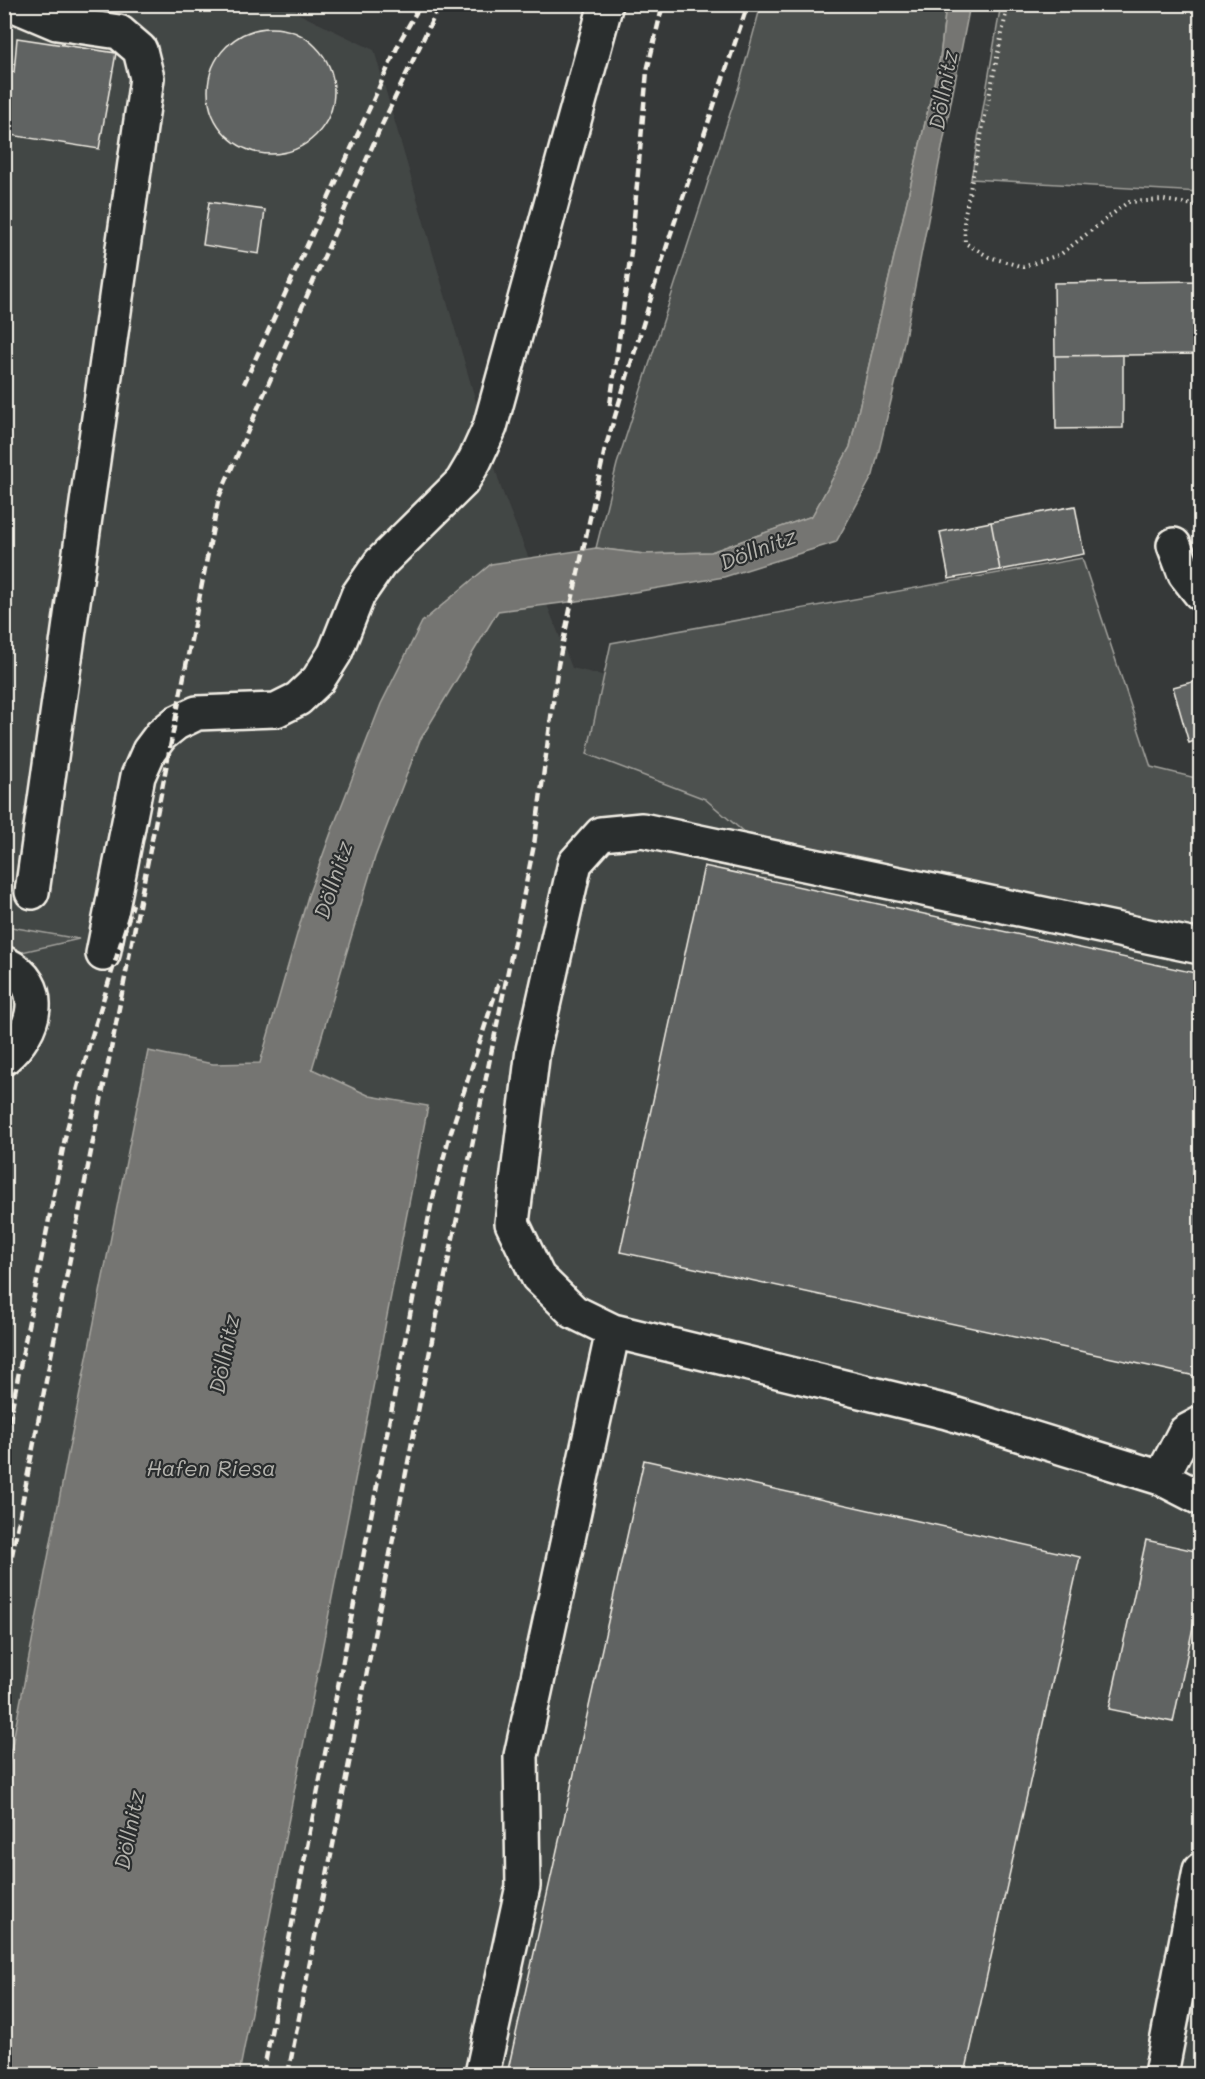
<svg xmlns="http://www.w3.org/2000/svg" width="1205" height="2079" viewBox="0 0 1205 2079" font-family="Mali,sans-serif">
	<style>
		.built { fill: #434645 }
		.green { fill: #4e514f; stroke: #a1a19c; stroke-width: 1.5 }
		.water { fill: #757572; stroke: #a8a7a1; stroke-width: 1.5 }
		.building { fill: #616362; stroke: #f4f1e8; stroke-width: 1.5 }
		.lines { fill: none; stroke-linecap: round; stroke-linejoin: round }
		.minor-casing { stroke: #f4f1e8; stroke-width: 38 }
		.path { stroke: #f4f1e8; stroke-width: 4; stroke-dasharray: 1.5 4.5; stroke-linecap: butt }
		.minor { stroke: #2a2d2e; stroke-width: 33 }
		.rail { stroke: #f4f1e8; stroke-width: 4.5; stroke-dasharray: 9 4.5; stroke-linecap: butt }
		.labels { text-anchor: middle; stroke-width: 4.5; stroke-linejoin: round; paint-order: stroke }
		.water-label { font-size: 22px; font-style: italic; fill: #b4b3ad; stroke: #2a2d2e }
	</style>
	<rect width="100%" height="100%" fill="#363939"/>
	<filter id="ink" filterUnits="userSpaceOnUse"><feTurbulence type="fractalNoise" baseFrequency=".0167" numOctaves="2"/><feDisplacementMap in="SourceGraphic" scale="12" xChannelSelector="R" yChannelSelector="G"/><feConvolveMatrix kernelMatrix="1 2 1 2 8 2 1 2 1" color-interpolation-filters="sRGB"/></filter>
	<g filter="url(#ink)">
		<path class="built" d="M5,5H300L295,12L374,50L501,488L572,668L1200,818V2074H239L428,1106L370,1096L312,1069L260,1063L213,1064L148,1052L70,1443L5,1781Z"/>
		<path class="green" d="M1001,4L1200,5V192L971,179Z
			M761,5H946L940,58L850,447L812,516L711,552L644,554L596,548L617,464L739,86Z
			M1082,558L1151,767L1200,779V931L745,833L705,799L587,754L611,643Z
			M5,926L79,939L22,952L5,944Z"/>
		<path class="water" d="M946,5H970L899,368L873,475L836,542L724,577L593,599L498,611L420,740L375,857L312,1069L370,1096L428,1106L239,2074H5V1782L70,1443L148,1051L213,1064L260,1063L308,896L332,830L381,704L422,622L491,564L596,548L644,554L711,552L812,516L850,447L940,58Z"/>
		<path class="building" d="M208 91a63 63 0 1 1 126 0a63 63 0 1 1-126 0Z
			M17,38L116,53L99,149L11,135L4,177V70L14,72Z
			M209,202L265,210L259,254L203,245Z
			M1200,281V354L1055,356L1054,283Z
			M1123,355V428L1056,429L1055,356Z
			M1075,506L1084,554L1000,570L991,522Z
			M991,522L1000,570L949,579L940,532Z
			M1200,680V739L1189,743L1173,687Z
			M704,866L1200,974V1377L620,1252Z
			M644,1460L1080,1557L965,2074H507Z
			M1146,1540L1200,1552V1594L1173,1722L1109,1709Z"/>
		<g class="lines">
			<g class="minor-casing">
				<path id="minor" d="M12,4L57,23L119,32L140,50L147,78L32,892
					M1174,545L1185,574L1200,593
					M1200,947L642,830L601,834L575,863L533,1050L512,1223L538,1277L574,1312L613,1331L947,1412L1161,1478L1200,1498
					M103,954L138,776L149,751L161,735L176,723L197,713L276,710L298,699L318,680L335,653L358,595L380,563L462,482L475,460L490,427L606,4
					M4,963C49,985 36,1031 4,1058
					M1161,1478L1185,1432L1200,1424
					M482,2074L523,1886L521,1756L613,1331
					M1161,2074L1200,1870"/>
			</g>
			<path class="path" d="M1008,4L964,219L965,243L989,257L1023,267L1061,254L1128,202L1164,200L1200,206"/>
			<use href="#minor" class="minor"/>
			<path class="rail" d="M244,384L401,39L421,4
				M610,405L631,252L647,71L663,4
				M4,1448L66,1133L90,1042L133,904
				M4,1596L219,497L379,131L440,4
				M263,2074L431,1206L448,1141L500,979
				M288,2074L434,1330L534,845L558,665L605,449L669,239L748,4"/>
		</g>
	</g>
	<g class="labels">
		<g class="water-label">
			<text transform="translate(943 90) rotate(-80)" y="8">Döllnitz</text>
			<text transform="translate(758 549) rotate(-21)" y="8">Döllnitz</text>
			<text transform="translate(333 880) rotate(-72)" y="8">Döllnitz</text>
			<text transform="translate(224 1354) rotate(-79)" y="8">Döllnitz</text>
			<text x="211" y="1476">Hafen Riesa</text>
			<text transform="translate(129 1830) rotate(-79)" y="8">Döllnitz</text>
		</g>
	</g>
	<rect width="1205" height="2079" fill="none" stroke="#2a2d2e" stroke-width="24"/>
	<rect x="12" y="12" width="1181" height="2055" fill="none" stroke="#f4f1e8" stroke-width="2" filter="url(#ink)"/>
</svg>
